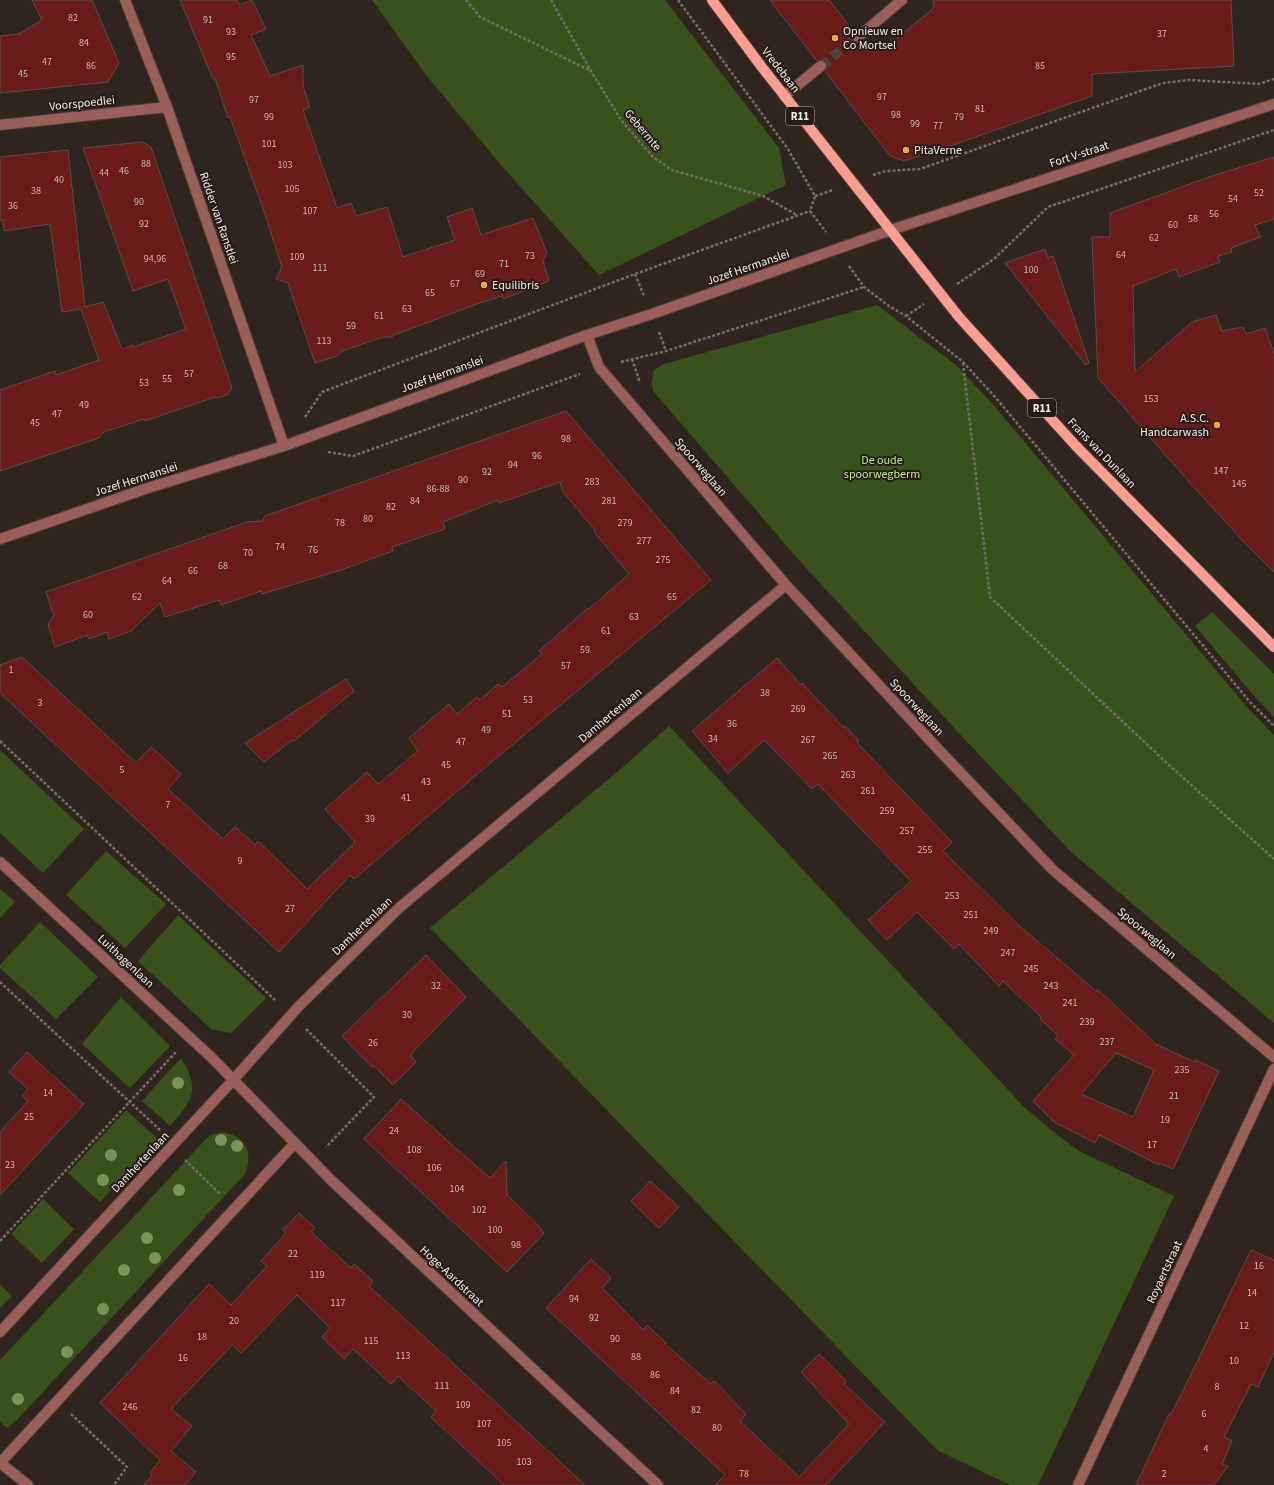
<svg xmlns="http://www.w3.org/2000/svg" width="1274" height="1485" viewBox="0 0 1274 1485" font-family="'Source Sans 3',sans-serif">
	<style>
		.green { fill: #39521c }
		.building { fill: #681b18; stroke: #5a4b49; fill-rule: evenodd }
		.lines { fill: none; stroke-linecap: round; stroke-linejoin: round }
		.minor-tunnel { stroke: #4d433c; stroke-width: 10; stroke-dasharray: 10 5; stroke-linecap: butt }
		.minor-casing { stroke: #4b413a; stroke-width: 12 }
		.major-casing { stroke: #4b413a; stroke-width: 12 }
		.path { stroke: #756c65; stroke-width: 2.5; stroke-dasharray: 3 2; stroke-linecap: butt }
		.minor { stroke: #995f58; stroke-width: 10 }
		.major { stroke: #fc9d91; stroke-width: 10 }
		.tree { fill: #7c9358 }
		.poi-dot { fill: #eca93b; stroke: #261c15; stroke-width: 1.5 }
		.labels { text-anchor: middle; stroke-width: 4; stroke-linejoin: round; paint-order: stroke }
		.number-label { font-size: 10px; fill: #d0b8b3 }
		.shield { fill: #261c15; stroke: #b6aea8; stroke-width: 1 }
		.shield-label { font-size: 11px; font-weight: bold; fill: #f3ece7 }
		.poi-label { font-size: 12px; fill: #f3ece7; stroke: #261c15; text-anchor: start }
		.street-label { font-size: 12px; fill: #f3ece7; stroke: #261c15 }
		.park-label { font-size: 12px; fill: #baed87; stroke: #261c15 }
	</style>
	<rect width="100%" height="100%" fill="#30251e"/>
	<path class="green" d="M372,0H665L779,148L786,185L599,275L502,166L426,75Z
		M877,305L957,366L991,402L1246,706L1274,735V1023L1071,852L957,731L805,567L653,391L652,381L654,370L664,364Z
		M1212,612L1274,674V717L1255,697L1195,626Z
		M669,726L1024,1107L1056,1134L1079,1151L1174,1196L1038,1485H1010L937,1450L430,928L622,768Z
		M0,750L84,829L43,873L0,833Z
		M106,851L166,904L125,948L66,895Z
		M0,889L15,902L0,918Z
		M178,915L266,998L231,1033L211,1029L138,961Z
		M40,922L98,977L56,1019L0,968V965Z
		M121,997L170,1046L130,1088L82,1044Z
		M181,1058C201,1091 193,1099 170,1126L142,1101Z
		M126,1110L158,1139L100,1202L68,1173Z
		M223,1132C245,1136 254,1153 245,1174L17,1420L7,1428L0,1422V1360L206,1139L211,1135Z
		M43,1199L74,1229L42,1263L11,1234Z
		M0,1285L12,1296L0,1308Z"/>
	<path class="building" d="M32,0H92L119,63L108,82L0,93V36L19,34L42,20Z
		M180,0H237L240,5L252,0L266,29L251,35L270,76L303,65V86L310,107L303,110L337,208L351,203L356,216L387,207L403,257L455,240L447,217L472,208L481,235L533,218L547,253L543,261L549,281L503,299L502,296L477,304L394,335L392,337H383L342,351L337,356L315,363L288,283L276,279L282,267L264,211L230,117L228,118L215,78L213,79Z
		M770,0H829L854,32L852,35L853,41L856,43L862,42L867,50L886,47L934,8L933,0H1231L1234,66L1092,74V96L950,146L904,161L890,156L825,71L827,68L826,62L823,60L817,61Z
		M142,142L151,147L232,388L227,395L218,398L215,397L145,421L144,419L104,432L99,438L0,471V390L55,371L56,375L99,360L81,309L62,312L50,224L4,231L3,220H0V157L68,150L85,307L103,302L122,349L133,345L134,347L186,329L168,279L133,291L83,148Z
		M1274,157V219L1255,225L1260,237L1231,248L1232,252L1218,256L1220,262L1179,277L1176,269L1133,286L1135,372L1192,322L1216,315L1222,331L1243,327L1246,334L1265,328L1274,354V572L1245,543L1191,484L1098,378L1092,237H1110V213L1212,176Z
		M1045,249L1048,258L1053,256L1089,363L1086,365L1005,263Z
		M566,411L711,580L494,760L354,879L350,875L279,952L0,693V665L22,657L136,763L151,747L168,762L181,774L168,789L223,839L235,827L255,845L258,841L307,889L355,842L325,809L367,772L378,784L418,751L409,738L449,704L457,714L477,697L480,700L498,684L502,687L542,654L539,651L588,608L589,609L629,574L594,532L595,530L563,492L560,482L499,503L498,500L443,522L445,529L392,547L393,551L344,569L262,594L261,591L221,605L219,600L165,617L160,603L131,631L109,639L107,632L89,639L87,635L55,647L48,624L54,616L46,592L247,522L262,521L265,516L296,505Z
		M777,658L801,685L802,683L842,726L846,727L858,740V744L952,842L943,851L1016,923L1096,991L1098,990L1156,1044L1194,1062L1195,1060L1219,1071L1173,1169L1160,1163L1159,1165L1099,1135L1095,1143L1054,1122L1033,1101L1074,1055L1055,1039L1058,1035L1040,1019L1041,1017L1003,981L999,986L959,944L954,949L917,912L887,940L868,920L911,881L818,784L812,789L764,740L728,773L692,731ZM1116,1053L1154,1070L1133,1117L1081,1094Z
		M346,679L354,691L294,741L292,740L264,762L245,743Z
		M426,955L466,997L410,1055L416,1062L393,1085L374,1066L372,1067L355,1050L342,1036Z
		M27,1052L84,1104L0,1195V1132L28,1101L22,1096L28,1089L9,1072Z
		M401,1099L451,1144L490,1178L506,1161L507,1195L535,1222L544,1233L507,1272L364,1139Z
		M650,1181L679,1207L659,1228L631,1201Z
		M299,1213L315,1228L311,1232L351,1268L354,1264L373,1281L369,1286L585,1485H504L431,1417L436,1411L398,1376L391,1384L353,1349L344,1359L322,1337L330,1328L297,1295L241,1353L232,1345L171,1409L192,1426L171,1451L196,1472L185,1485H144L152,1475L150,1473L160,1460L100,1403L209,1284L231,1305L267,1266L261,1261L286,1233L283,1230Z
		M1251,1250L1274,1260V1352L1258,1387L1251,1384L1224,1437L1232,1441L1222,1464L1228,1466L1214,1485H1136L1169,1414H1171L1182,1393Z
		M591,1259L611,1278L602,1288L643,1330L647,1325L666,1343L665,1344L711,1384L714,1381L746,1414L740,1421L799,1477L849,1424L801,1372L819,1354L847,1382L844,1384L885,1422L826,1485H715L725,1475L546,1308Z"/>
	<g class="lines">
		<path class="minor-tunnel" d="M821,66L858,37"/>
		<g class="minor-casing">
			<path id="minor" d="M125,0L167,107L284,446
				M858,37L902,0
				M784,96L821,66
				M0,125L167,107
				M587,335L599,367L786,585L938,749L1053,870L1274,1057
				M0,539L148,488L284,446L587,335L652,314L891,230L1274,104
				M0,862L211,1057L331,1180L595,1427L658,1485
				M0,1332L234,1079L299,1006L399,908L786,585
				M0,1463L295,1143
				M0,1463L28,1485
				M1078,1485L1274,1069"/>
		</g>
		<g class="major-casing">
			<path id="major" d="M712,0L761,66L959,317L1076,446L1274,647"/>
		</g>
		<path class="path" d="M466,0L480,17L591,71
			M551,0L591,71L621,120L653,157L672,170L763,196L797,215
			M678,0L788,149L815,196L810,211
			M873,175L886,171L920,169L1163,83L1189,80L1259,84L1274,79
			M815,196L833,190
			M810,211L826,232
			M849,266L864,287L889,306L906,316L963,362L996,398L1250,702L1274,726
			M635,274L644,296
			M957,284L994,259L1048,207L1274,130
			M906,316L924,304
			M659,332L666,351
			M632,359L640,383
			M621,362L666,351L864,287
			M963,363L990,597L1170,766L1274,859
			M305,417L322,392L635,274L810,211
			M328,452L353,456L580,374
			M0,741L276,1001
			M0,982L160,1130
			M306,1029L374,1097L326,1147
			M185,1160L220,1194
			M0,1241L176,1052
			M71,1414L127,1467L114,1485"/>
		<use href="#minor" class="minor"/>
		<use href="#major" class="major"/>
	</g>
	<g class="tree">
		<circle cx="178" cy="1083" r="6"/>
		<circle cx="221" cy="1140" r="6"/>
		<circle cx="237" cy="1146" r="6"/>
		<circle cx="111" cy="1155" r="6"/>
		<circle cx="103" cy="1180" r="6"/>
		<circle cx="179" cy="1190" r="6"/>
		<circle cx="147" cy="1238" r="6"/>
		<circle cx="155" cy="1258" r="6"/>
		<circle cx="124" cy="1270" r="6"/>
		<circle cx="103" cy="1309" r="6"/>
		<circle cx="67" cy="1352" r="6"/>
		<circle cx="18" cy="1399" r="6"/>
	</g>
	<g class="poi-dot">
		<circle cx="835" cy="38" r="4"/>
		<circle cx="906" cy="150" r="4"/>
		<circle cx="484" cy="285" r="4"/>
		<circle cx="1217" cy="425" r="4"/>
	</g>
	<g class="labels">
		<g class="number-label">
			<text x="73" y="21">82</text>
			<text x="208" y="23">91</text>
			<text x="231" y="35">93</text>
			<text x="1162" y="37">37</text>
			<text x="84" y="46">84</text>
			<text x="231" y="60">95</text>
			<text x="47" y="65">47</text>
			<text x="91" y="69">86</text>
			<text x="1040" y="69">85</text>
			<text x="23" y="77">45</text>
			<text x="882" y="100">97</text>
			<text x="254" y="103">97</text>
			<text x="980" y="112">81</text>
			<text x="896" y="118">98</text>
			<text x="269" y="120">99</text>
			<text x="959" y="120">79</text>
			<text x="915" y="127">99</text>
			<text x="938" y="129">77</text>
			<text x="269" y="147">101</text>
			<text x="146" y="167">88</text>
			<text x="285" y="168">103</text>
			<text x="124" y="174">46</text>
			<text x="104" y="176">44</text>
			<text x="59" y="183">40</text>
			<text x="292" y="192">105</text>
			<text x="36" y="194">38</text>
			<text x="1259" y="196">52</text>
			<text x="1233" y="202">54</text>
			<text x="139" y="205">90</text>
			<text x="13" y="209">36</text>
			<text x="310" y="214">107</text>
			<text x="1214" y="217">56</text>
			<text x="1193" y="222">58</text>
			<text x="144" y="227">92</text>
			<text x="1173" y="228">60</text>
			<text x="1154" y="241">62</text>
			<text x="1121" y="258">64</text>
			<text x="530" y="259">73</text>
			<text x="297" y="260">109</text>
			<text x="155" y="262">94,96</text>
			<text x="504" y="267">71</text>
			<text x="320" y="271">111</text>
			<text x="1031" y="273">100</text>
			<text x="480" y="277">69</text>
			<text x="455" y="287">67</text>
			<text x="430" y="296">65</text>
			<text x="407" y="312">63</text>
			<text x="379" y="319">61</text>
			<text x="351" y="329">59</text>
			<text x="324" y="344">113</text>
			<text x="189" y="377">57</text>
			<text x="167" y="382">55</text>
			<text x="144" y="386">53</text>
			<text x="1151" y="402">153</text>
			<text x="84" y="408">49</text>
			<text x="57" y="417">47</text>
			<text x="35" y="426">45</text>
			<text x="566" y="442">98</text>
			<text x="537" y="459">96</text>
			<text x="513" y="468">94</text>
			<text x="1221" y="474">147</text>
			<text x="487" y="475">92</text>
			<text x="463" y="483">90</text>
			<text x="592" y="485">283</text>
			<text x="1239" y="487">145</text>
			<text x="438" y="492">86-88</text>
			<text x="415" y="504">84</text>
			<text x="609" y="504">281</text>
			<text x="391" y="510">82</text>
			<text x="368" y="522">80</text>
			<text x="340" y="526">78</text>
			<text x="625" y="526">279</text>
			<text x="644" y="544">277</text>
			<text x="280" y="550">74</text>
			<text x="313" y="553">76</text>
			<text x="248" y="556">70</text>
			<text x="663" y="563">275</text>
			<text x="223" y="569">68</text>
			<text x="193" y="574">66</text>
			<text x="167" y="584">64</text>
			<text x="137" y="600">62</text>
			<text x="672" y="600">65</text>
			<text x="88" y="618">60</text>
			<text x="634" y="620">63</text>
			<text x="606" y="634">61</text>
			<text x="585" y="653">59</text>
			<text x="566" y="669">57</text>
			<text x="11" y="673">1</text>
			<text x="765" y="696">38</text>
			<text x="528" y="703">53</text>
			<text x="40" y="706">3</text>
			<text x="798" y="712">269</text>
			<text x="507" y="717">51</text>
			<text x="732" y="727">36</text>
			<text x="486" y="733">49</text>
			<text x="713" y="742">34</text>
			<text x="808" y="743">267</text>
			<text x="461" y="745">47</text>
			<text x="830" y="759">265</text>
			<text x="446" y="768">45</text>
			<text x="122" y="773">5</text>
			<text x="848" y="778">263</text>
			<text x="426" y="785">43</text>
			<text x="868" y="794">261</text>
			<text x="406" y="801">41</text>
			<text x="168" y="808">7</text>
			<text x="887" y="814">259</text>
			<text x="370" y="822">39</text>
			<text x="907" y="834">257</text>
			<text x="925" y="853">255</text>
			<text x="240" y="864">9</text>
			<text x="952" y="899">253</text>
			<text x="290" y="912">27</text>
			<text x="971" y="918">251</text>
			<text x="991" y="934">249</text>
			<text x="1008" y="956">247</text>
			<text x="1031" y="972">245</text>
			<text x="436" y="989">32</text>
			<text x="1051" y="989">243</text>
			<text x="1070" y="1006">241</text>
			<text x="407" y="1018">30</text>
			<text x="1087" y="1025">239</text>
			<text x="1107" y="1045">237</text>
			<text x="373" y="1046">26</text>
			<text x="1182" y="1073">235</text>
			<text x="48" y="1096">14</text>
			<text x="1174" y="1099">21</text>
			<text x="29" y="1120">25</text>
			<text x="1165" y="1123">19</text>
			<text x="394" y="1134">24</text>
			<text x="1152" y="1148">17</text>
			<text x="414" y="1153">108</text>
			<text x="10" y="1168">23</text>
			<text x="434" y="1171">106</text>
			<text x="457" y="1192">104</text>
			<text x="479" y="1213">102</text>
			<text x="495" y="1233">100</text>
			<text x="516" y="1248">98</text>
			<text x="293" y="1257">22</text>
			<text x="1259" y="1269">16</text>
			<text x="317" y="1278">119</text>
			<text x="1252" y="1296">14</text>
			<text x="574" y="1302">94</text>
			<text x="338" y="1306">117</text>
			<text x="594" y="1321">92</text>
			<text x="234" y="1324">20</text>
			<text x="1244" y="1329">12</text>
			<text x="202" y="1340">18</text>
			<text x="615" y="1342">90</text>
			<text x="371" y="1344">115</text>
			<text x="403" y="1359">113</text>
			<text x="636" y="1360">88</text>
			<text x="183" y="1361">16</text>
			<text x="1234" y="1364">10</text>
			<text x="655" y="1378">86</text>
			<text x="442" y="1389">111</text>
			<text x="1217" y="1390">8</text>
			<text x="675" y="1394">84</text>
			<text x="463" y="1408">109</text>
			<text x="130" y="1410">246</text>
			<text x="696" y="1413">82</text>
			<text x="1204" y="1417">6</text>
			<text x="484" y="1427">107</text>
			<text x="717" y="1431">80</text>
			<text x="504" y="1446">105</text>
			<text x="1206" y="1452">4</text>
			<text x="524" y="1465">103</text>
			<text x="744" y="1477">78</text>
			<text x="1164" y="1477">2</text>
		</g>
		<g class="shield">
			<rect x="786" y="107" width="28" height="18" rx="3"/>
			<rect x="1028" y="399" width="28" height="18" rx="3"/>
		</g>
		<g class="shield-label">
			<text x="800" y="120">R11</text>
			<text x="1042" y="412">R11</text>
		</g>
		<g class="poi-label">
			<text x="843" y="35">Opnieuw en<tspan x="843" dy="14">Co Mortsel</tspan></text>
			<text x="914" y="154">PitaVerne</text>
			<text x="492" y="289">Equilibris</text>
			<text x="1209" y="422" text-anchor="end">A.S.C.<tspan x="1209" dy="14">Handcarwash</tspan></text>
		</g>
		<g class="street-label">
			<text transform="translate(781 70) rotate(52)" y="4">Vredebaan</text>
			<text transform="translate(82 103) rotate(-6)" y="4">Voorspoedlei</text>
			<text transform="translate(643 130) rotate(50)" y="4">Gebermte</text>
			<text transform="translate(1079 154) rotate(-18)" y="4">Fort V-straat</text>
			<text transform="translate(219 218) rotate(71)" y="4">Ridder van Ranstlei</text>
			<text transform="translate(748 267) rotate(-19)" y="4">Jozef Hermanslei</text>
			<text transform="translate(442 374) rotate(-20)" y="4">Jozef Hermanslei</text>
			<text transform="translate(1102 453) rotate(46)" y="4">Frans van Dunlaan</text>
			<text transform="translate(701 467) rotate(49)" y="4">Spoorweglaan</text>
			<text transform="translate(136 479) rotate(-18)" y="4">Jozef Hermanslei</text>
			<text transform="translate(917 707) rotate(47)" y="4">Spoorweglaan</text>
			<text transform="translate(610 715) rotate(-40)" y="4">Damhertenlaan</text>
			<text transform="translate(362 926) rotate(-44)" y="4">Damhertenlaan</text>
			<text transform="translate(1147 933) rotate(40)" y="4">Spoorweglaan</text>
			<text transform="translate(126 961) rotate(43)" y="4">Luithagenlaan</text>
			<text transform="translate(140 1162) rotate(-47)" y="4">Damhertenlaan</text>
			<text transform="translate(1164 1272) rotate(-65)" y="4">Royaertstraat</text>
			<text transform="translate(452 1276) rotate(43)" y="4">Hoge-Aardstraat</text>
		</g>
		<g class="park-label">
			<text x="882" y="464">De oude<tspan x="882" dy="14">spoorwegberm</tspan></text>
		</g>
	</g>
</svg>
